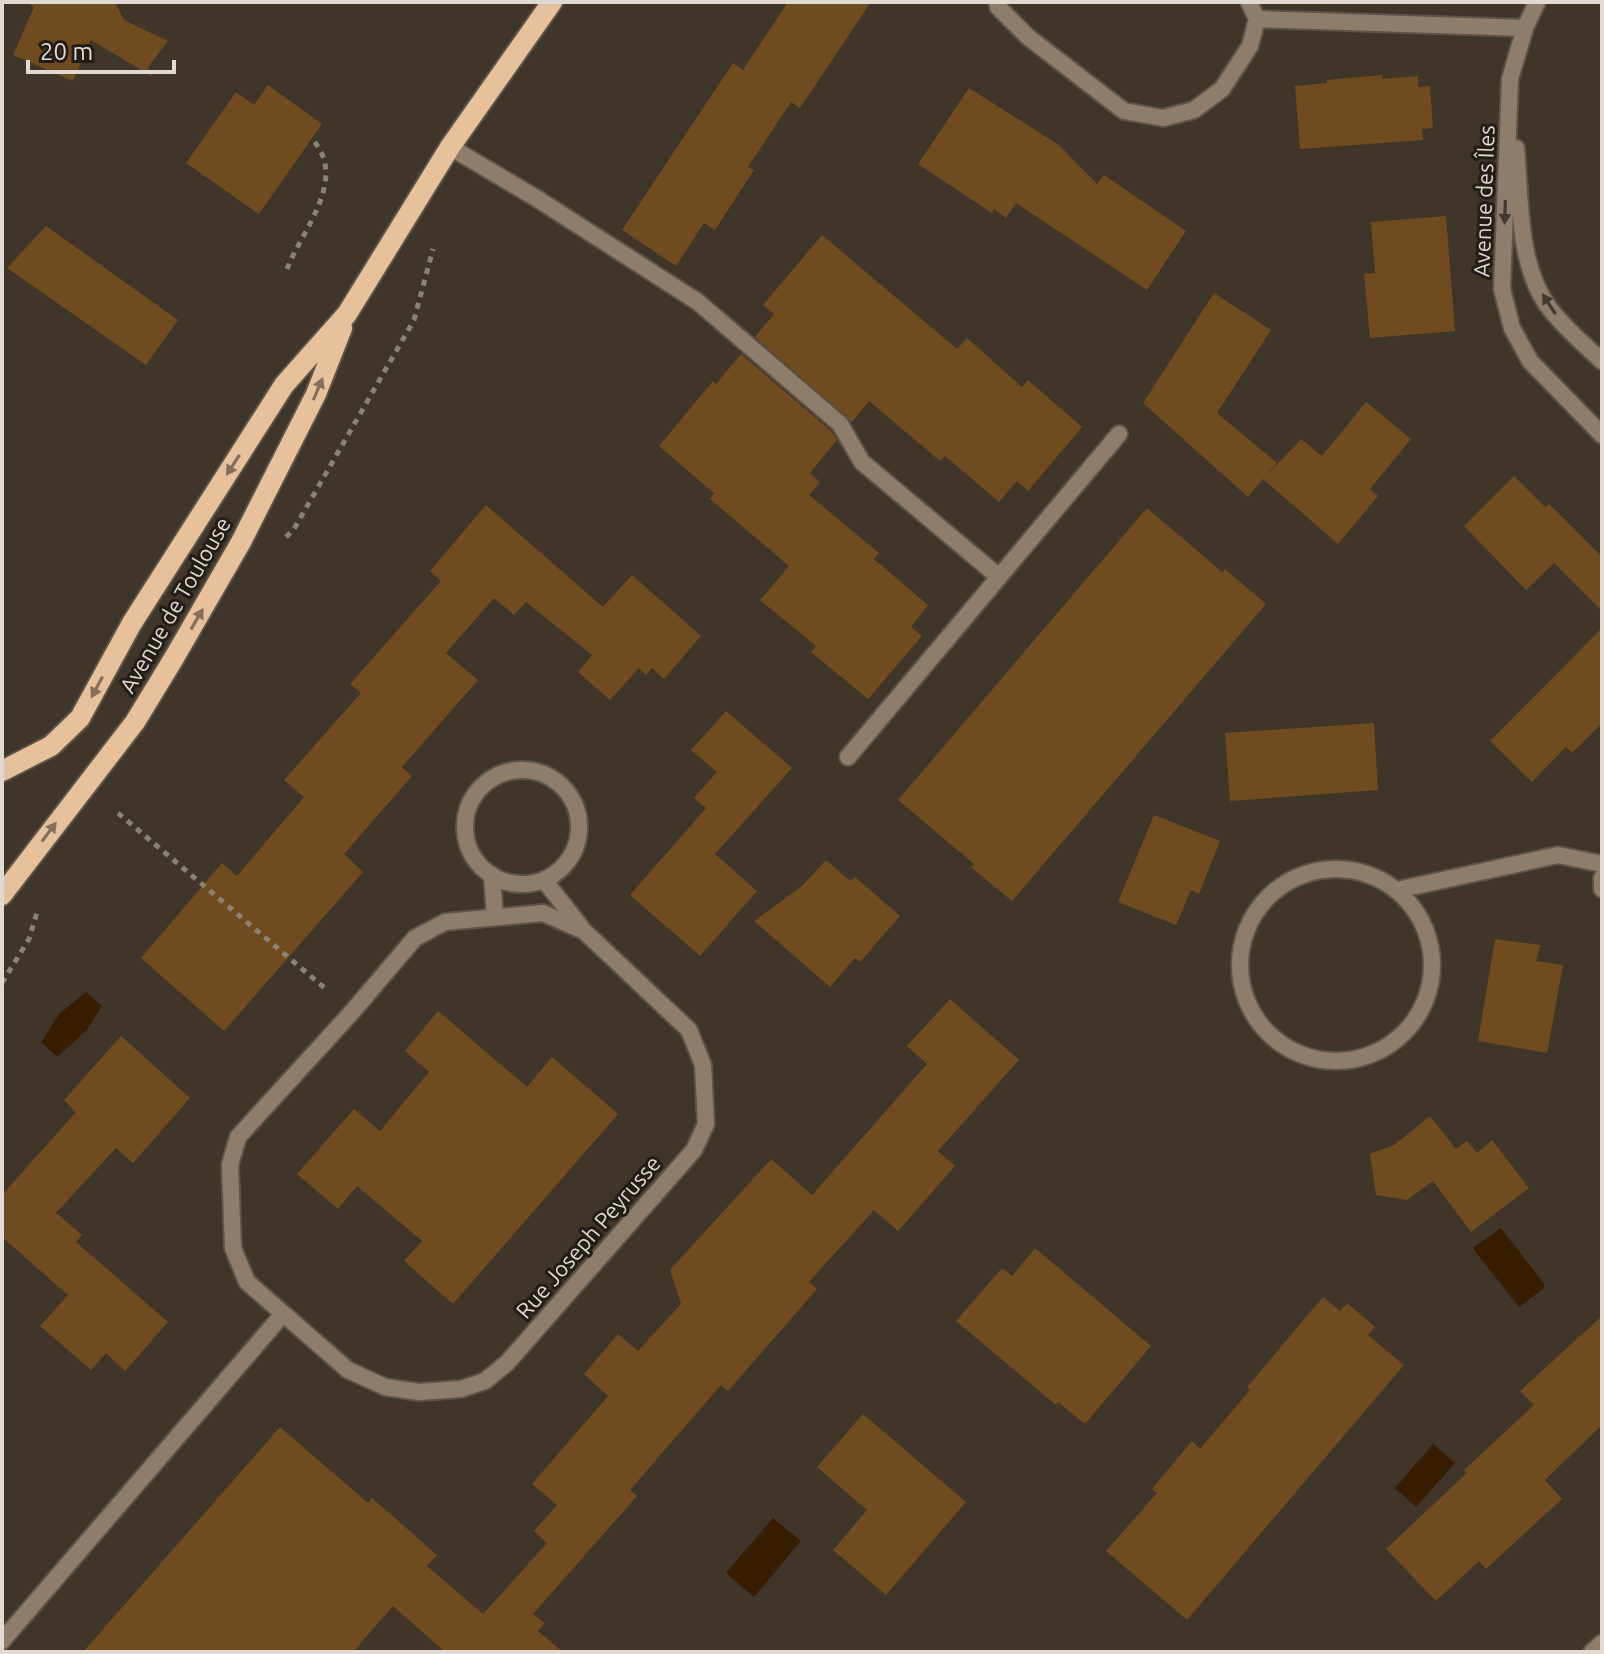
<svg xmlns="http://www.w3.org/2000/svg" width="1604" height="1654" viewBox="0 0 1604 1654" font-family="Ubuntu,sans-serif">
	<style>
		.water { fill: #381d00 }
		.building { fill: #704b1f }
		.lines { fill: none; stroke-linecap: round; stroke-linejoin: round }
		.street-casing { stroke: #5d5348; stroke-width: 20 }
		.primary-casing { stroke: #5d5348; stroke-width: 24 }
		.path { stroke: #8a8177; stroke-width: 5; stroke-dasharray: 6 6; stroke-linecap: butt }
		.street { stroke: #8e7d6a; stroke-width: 16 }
		.primary { stroke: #e6c19b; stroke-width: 20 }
		.oneway { fill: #423a31 }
		.oneway2 { fill: #846f5a }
		.labels { text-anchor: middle; stroke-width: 6; stroke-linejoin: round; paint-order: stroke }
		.street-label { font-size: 22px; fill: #e1dad3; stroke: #221d18 }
	</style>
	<rect width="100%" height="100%" fill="#403529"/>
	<path class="water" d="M86,992L102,1006L87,1030L57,1057L41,1042L59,1014Z
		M1501,1228L1544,1284V1288L1519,1307L1474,1250V1247Z
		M1433,1444L1455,1463L1416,1507L1395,1488Z
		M773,1518L801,1541L754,1597L726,1573Z"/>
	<path class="building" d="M26,2H115L124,20L168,41L148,67L153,77L91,40L73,81L13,55L34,7Z
		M788,2H871L800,108L791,102L748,167L754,170L715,230L704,223L676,266L622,230L733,63L743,70Z
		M1382,75V79L1418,76V87L1430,86L1433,128L1422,129L1423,140L1300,149L1295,86L1327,83V80Z
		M268,85L322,124L259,214L186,163L236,92L254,105Z
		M969,88L1059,145L1097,184L1104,175L1186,231L1147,290L1016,203L1006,218L994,209L992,213L918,164Z
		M1446,216L1455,331L1370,338L1364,274L1375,273L1371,222Z
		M46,226L178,320L146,365L7,268Z
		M822,235L957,349L967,338L1022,387L1028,380L1082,427L1028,491L1017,481L999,502L945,456L940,461L869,401L852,422L755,337L774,314L763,305Z
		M1214,293L1271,330L1217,413L1277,463L1263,479L1301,439L1322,456L1366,402L1411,439L1370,489L1378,496L1338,544L1263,479L1248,497L1143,403Z
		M741,354L831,431L837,440L810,473L820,482L809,495L879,553L874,559L928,605L911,627L922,636L868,699L811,652L816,646L760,600L789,566L710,499L714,493L659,446L713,381L716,384Z
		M1514,476L1545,507L1549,504L1602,557V611L1554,563L1526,590L1464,526Z
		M486,505L603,607L632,575L701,636L664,679L652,668L646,675L639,668L610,700L578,672L592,655L526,602L514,615L494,598L446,653L478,680L402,767L412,776L344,854L363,872L224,1031L141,958L222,863L237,876L304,797L284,780L361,693L350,684L441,581L430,571Z
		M1147,508L1222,572L1225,569L1266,604L1012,901L971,867L974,864L898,800Z
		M1602,628V723L1572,753L1566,747L1532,782L1490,741Z
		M726,711L792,768L715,854L757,891L700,956L630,895L706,808L694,798L717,772L691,750Z
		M1374,723L1378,790L1230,801L1225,733Z
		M1154,815L1220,841L1199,894L1191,890L1176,925L1118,902Z
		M826,860L850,881L855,877L900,916L860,962L855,958L830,987L754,921L802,886Z
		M1495,939L1540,945L1536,961L1563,965L1547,1053L1478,1041Z
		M950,999L1019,1060L938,1151L955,1166L898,1231L874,1210L809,1282L817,1289L728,1391L721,1385L630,1490L637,1496L533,1614L545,1623L538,1631L563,1652H445L393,1606L353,1652H83L280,1427L368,1503L372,1498L437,1555L427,1566L483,1614L547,1543L534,1531L557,1505L532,1484L608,1396L584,1374L618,1334L638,1351L681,1304L670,1270L771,1159L812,1195L927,1064L907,1046Z
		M438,1011L527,1087L552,1057L618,1114L453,1304L404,1261L422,1241L357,1186L338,1209L297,1174L354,1109L380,1131L429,1072L405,1051Z
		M121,1036L190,1098L133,1163L116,1148L56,1213L82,1235L76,1242L168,1322L125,1371L106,1353L91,1370L40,1326L68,1295L2,1237V1195L76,1112L64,1100Z
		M1430,1116L1456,1149L1467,1141L1477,1153L1492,1140L1529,1188L1471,1232L1433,1181L1407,1200L1376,1195L1370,1154L1394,1145Z
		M1035,1248L1151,1346L1085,1424L1058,1402L1056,1405L956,1321L1002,1268L1012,1276Z
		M1323,1297L1340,1311L1347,1303L1375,1327L1368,1335L1404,1365L1187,1620L1106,1551L1157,1493L1152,1489L1192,1441L1200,1449L1250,1390L1247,1387Z
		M1602,1316V1425L1545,1480L1562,1499L1486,1569L1479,1561L1436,1601L1386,1549L1467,1473L1464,1470L1534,1405L1520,1391Z
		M863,1414L966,1502L886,1595L833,1550L867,1510L817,1467Z"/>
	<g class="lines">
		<g class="street-casing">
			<path id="street" d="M997,2L998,7L1028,37L1124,111L1163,118L1194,110L1222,89L1250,46L1257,19L1249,2
				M1537,2L1525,28L1510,79L1502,289L1512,328L1530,361L1602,435
				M1257,19L1525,28
				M450,147L536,198L698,302L840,424L862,462L999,577
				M1516,148C1521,199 1517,266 1550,309C1565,328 1584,345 1602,361
				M848,757L1119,434
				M465 827a57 57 0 1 1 114 0a57 57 0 1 1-114 0Z
				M1240 965a96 96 0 1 1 192 0a96 96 0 1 1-192 0Z
				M492,875L495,917
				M1602,878V889
				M544,880L581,927
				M1397,890L1558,855L1602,864
				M543,913L584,931L689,1030L703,1065L706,1124L694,1150L507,1363L485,1381L461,1389L419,1392L385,1387L348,1370L247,1282L233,1248L230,1165L238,1137L352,1012L415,938L445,922Z
				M2,1641L283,1314
				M1592,1652L1602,1643"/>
		</g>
		<g class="primary-casing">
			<path id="primary" d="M2,771L51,746L80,718L132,623L284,385L347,314L450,147L552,2
				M2,895L135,722L174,658L241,542L316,394L342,328"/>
		</g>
		<path class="path" d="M287,269C302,230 349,179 312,139
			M286,537L294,529L414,320L433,249
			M118,813L327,990
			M2,983L29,939L38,909"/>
		<use href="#street" class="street"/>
		<use href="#primary" class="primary"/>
	</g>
	<defs><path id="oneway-solid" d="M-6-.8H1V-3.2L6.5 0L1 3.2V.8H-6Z" transform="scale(2)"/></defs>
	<g class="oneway">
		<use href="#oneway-solid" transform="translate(1505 212) rotate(92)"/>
		<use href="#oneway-solid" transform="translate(1549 304) rotate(-123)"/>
	</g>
	<g class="oneway2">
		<use href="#oneway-solid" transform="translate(318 389) rotate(-67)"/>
		<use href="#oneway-solid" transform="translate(233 465) rotate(123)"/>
		<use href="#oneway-solid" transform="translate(197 619) rotate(-60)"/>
		<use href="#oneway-solid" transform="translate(97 687) rotate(118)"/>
		<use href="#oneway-solid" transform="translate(49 832) rotate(-53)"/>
	</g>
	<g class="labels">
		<g class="street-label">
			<text transform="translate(1484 201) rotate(-88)" y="8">Avenue des Îles</text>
			<text transform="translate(175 605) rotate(-60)" y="8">Avenue de Toulouse</text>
			<text transform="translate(588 1237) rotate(-49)" y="8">Rue Joseph Peyrusse</text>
		</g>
	</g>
	<rect width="1604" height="1654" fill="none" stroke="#e1dad3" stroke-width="8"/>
	<path d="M28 60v12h146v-12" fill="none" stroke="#e1dad3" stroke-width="4"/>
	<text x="40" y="60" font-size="24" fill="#e1dad3" stroke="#221d18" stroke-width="6" paint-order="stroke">20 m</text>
</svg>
